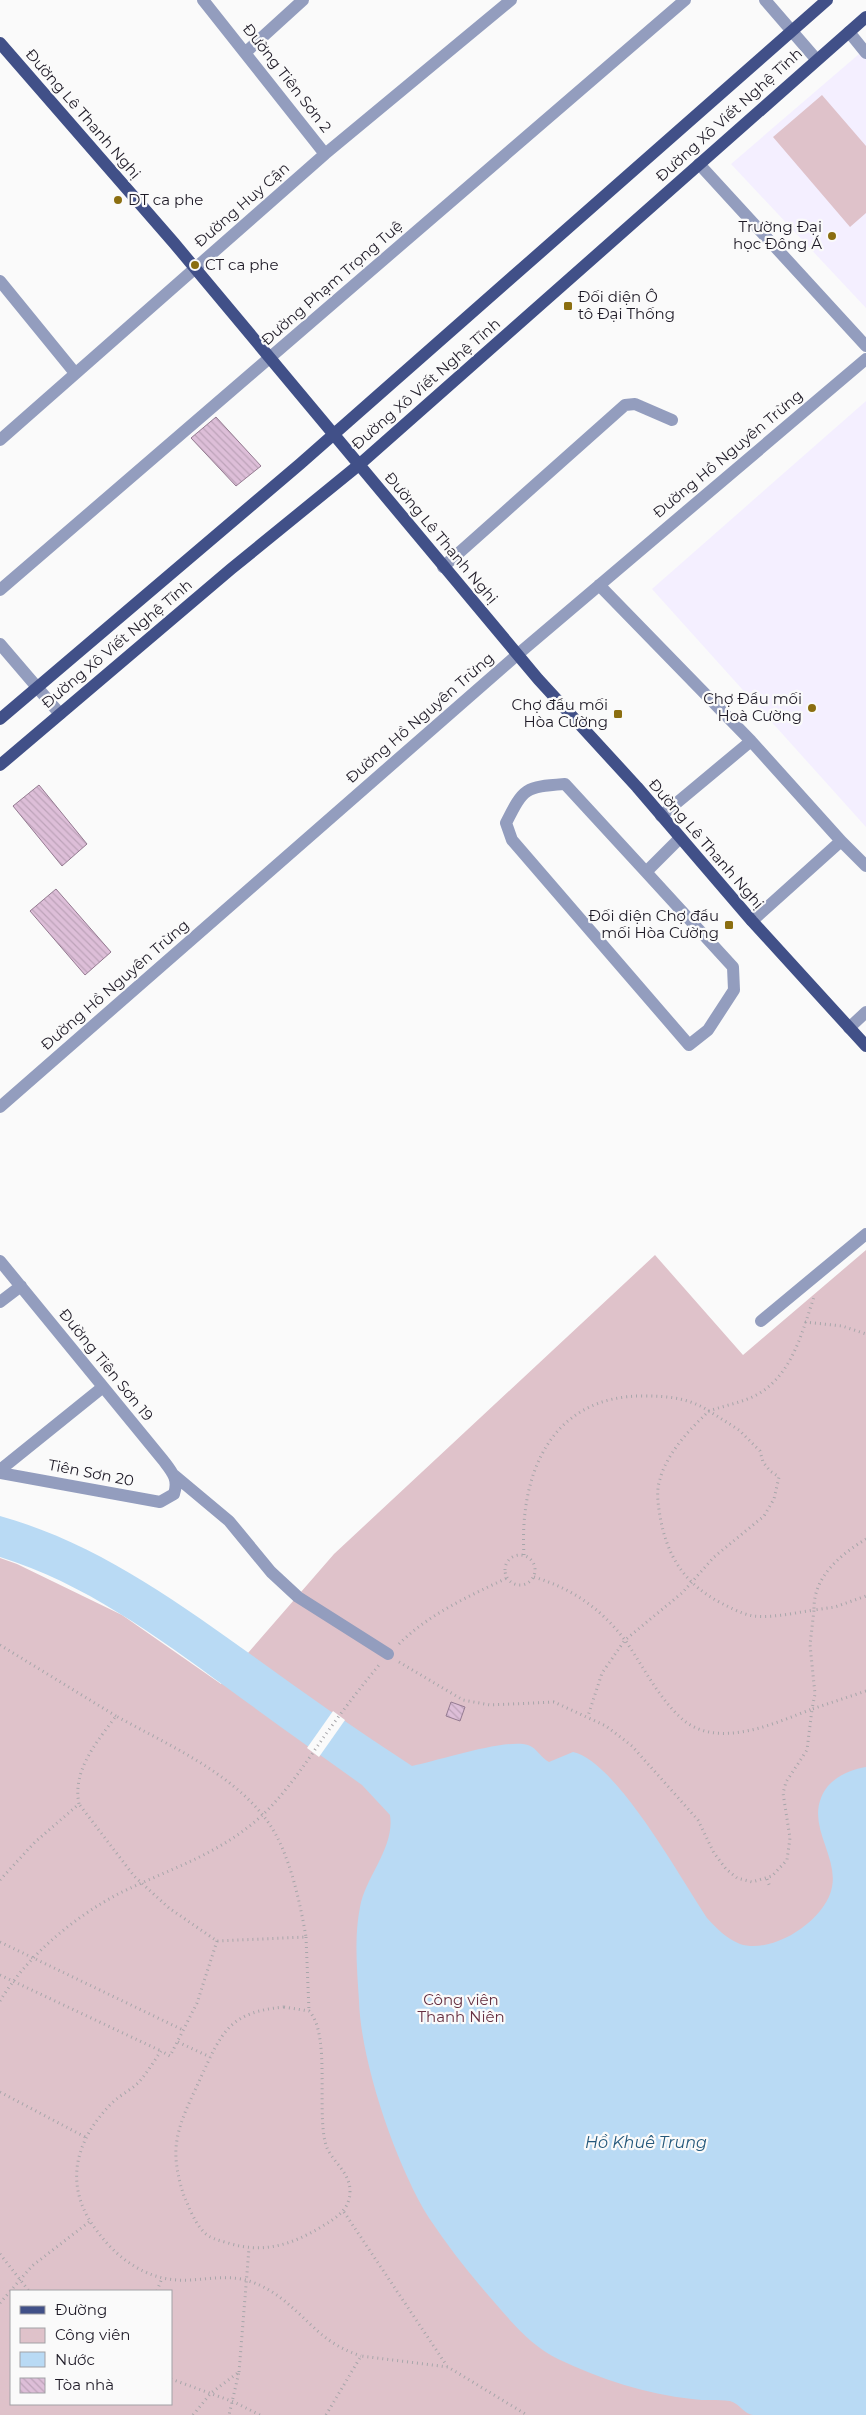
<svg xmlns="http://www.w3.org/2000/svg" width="866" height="2415" viewBox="0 0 866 2415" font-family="Montserrat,sans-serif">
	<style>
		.built { fill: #f4efff }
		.park { fill: #dfc2ca; fill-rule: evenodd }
		.water { fill: #b9daf4 }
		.pier { fill: #fafafa }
		.building { fill: url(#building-back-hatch); stroke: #947a91 }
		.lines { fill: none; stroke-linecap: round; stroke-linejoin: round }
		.path { stroke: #a7a6aa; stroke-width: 3; stroke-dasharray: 1 4; stroke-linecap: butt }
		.minor { stroke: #939dbe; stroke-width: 12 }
		.major { stroke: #415088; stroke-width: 12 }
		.poi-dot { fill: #8b6e10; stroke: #fafafa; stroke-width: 2 }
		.labels { text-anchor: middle; stroke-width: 4.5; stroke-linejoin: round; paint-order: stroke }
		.street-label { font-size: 15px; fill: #1f1b27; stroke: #fafafa }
		.poi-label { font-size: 15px; fill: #1f1b27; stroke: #fafafa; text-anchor: end }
		.park-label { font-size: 15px; fill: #652f41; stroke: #fafafa }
		.water-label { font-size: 16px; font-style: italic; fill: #24587b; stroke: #fafafa }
	</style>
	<defs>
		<pattern id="building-back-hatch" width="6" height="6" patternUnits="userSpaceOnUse" patternTransform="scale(1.25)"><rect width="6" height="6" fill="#ddbed8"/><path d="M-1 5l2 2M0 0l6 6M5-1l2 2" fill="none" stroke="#bda3b9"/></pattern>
	</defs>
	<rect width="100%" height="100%" fill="#fafafa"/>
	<path class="built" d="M866,48V308L731,164Z
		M866,401V827L652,589Z"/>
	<path class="park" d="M822,95L866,146V213L850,227L773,137Z
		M866,1250V2415H0V1558L17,1564L122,1615L221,1684L334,1554L655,1255L743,1355ZM11,2291H171V2404H11Z"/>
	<path class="water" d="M0,1516C94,1542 175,1600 253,1656C305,1694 358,1731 412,1766C437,1761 506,1738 528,1745C537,1748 541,1758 549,1762L573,1752C616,1761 681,1879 707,1918C716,1928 727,1939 740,1944C773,1955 826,1920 832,1887C838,1857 809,1828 821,1798C828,1779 848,1770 866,1767V2415C829,2415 790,2415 753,2415C744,2414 739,2403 730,2401C718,2399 705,2401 692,2399C646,2394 600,2379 558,2359C533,2347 513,2324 495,2303C472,2277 449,2248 429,2218C396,2165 361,2063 359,2001C357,1970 354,1937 360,1907C366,1876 395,1847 390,1815L362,1785C316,1752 271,1720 226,1687C156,1636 84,1583 0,1557Z"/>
	<path class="pier" d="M333,1711L345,1720L319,1757L307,1748Z"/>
	<path class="building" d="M216,417L261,466L236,486L191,438Z
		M39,785L87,844L62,866L13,806Z
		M56,889L111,952L85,975L30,911Z
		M451,1702L465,1707L460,1721L446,1716Z"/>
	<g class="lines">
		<path class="path" d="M805,1322L842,1326L866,1334
			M866,1539C840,1555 813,1577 814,1610L835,1607L866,1596
			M505 1570a15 15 0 1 1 30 0a15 15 0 1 1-30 0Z
			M524,1555C519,1473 552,1395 644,1396C668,1396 689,1398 709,1411C726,1405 745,1402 760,1393C793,1372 802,1332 814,1297
			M534,1577C573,1589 600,1608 625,1640L682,1593L714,1557L764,1516L774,1499L779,1477L770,1471L763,1462L760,1451L739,1430L709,1411C690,1429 667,1453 660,1479C656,1491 658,1504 660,1516C667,1557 685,1584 721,1603C731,1608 742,1614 753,1616C773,1618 794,1613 814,1610L810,1645L815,1694L812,1709L866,1691
			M399,1644C429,1614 469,1596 507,1578
			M0,1645L116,1716
			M399,1662L463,1700L490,1705L554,1702L606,1726L632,1746L698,1820L714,1853L726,1869L737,1878L752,1882L772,1876L787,1860L790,1838L783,1793L786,1782L807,1750L812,1709C775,1723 717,1751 681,1718C658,1697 643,1666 625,1640L602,1673L588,1716
			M767,1879L770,1887
			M0,1880L35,1842L79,1804C72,1770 97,1742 116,1716C168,1745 233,1773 268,1822C289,1851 300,1902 306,1937L217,1941L169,1908L134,1876L79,1804
			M306,1937L309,2011
			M217,1941L197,2003L170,2056L161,2051C154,2061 147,2073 139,2082C131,2090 120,2095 112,2103C74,2141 63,2187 97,2231C113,2253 136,2272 163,2278C192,2285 221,2272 249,2281C280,2291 298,2314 321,2334C333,2344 346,2351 361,2356
			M0,1942L183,2030
			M0,1975L161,2051
			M0,2001C27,1956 74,1917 120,1893C167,1870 209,1858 251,1825C282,1800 304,1765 326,1734C343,1710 361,1687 379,1665
			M284,2007L309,2011C332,2035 315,2118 327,2148C334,2163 350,2173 350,2191C350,2210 336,2218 321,2227C291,2245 263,2254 228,2243C218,2240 208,2238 202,2230C194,2221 189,2207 184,2196C179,2181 175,2164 176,2148C178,2122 191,2100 201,2077C222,2032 229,2012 284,2007Z
			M178,2042L210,2057
			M0,2092L87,2138
			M344,2212L447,2366
			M0,2254L29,2291
			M157,2291L162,2278
			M0,2303L32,2266L89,2222
			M239,2372L249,2248
			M171,2379L234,2402L260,2415
			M193,2415L211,2393L239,2372L229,2415
			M326,2415L361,2356L448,2367L527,2415"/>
		<path class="minor" d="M203,0L325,154
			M765,0L816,59
			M849,32L866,53
			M246,52L303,0
			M699,164L866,346
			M0,281L75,373
			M0,440L325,154L511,0
			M443,567L625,405L635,404L672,420
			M599,585L751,741
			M0,590L685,0
			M0,644L60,714
			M661,816L751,741L841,841L752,921
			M841,841L866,866
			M646,872L733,967L734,990L708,1030L689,1045L512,840L506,823C524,787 525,787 565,784L646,872L679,839
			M849,1028L866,1012
			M0,1107L517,655L866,359
			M0,1261L163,1460C172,1472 179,1479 174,1494L160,1502L0,1473
			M0,1302L21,1286
			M761,1321L866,1234
			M0,1470L103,1387
			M174,1475L229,1521L271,1572L298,1597L388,1654"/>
		<path class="major" d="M0,43L174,243L538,679L637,787L752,921L866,1046
			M0,719L300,464L827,0
			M0,765L231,569L360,464L866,17"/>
	</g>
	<g class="poi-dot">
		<circle cx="118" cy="200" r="5"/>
		<circle cx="832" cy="236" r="5"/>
		<circle cx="195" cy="265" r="5"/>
		<rect x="563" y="301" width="10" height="10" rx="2.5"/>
		<circle cx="812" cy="708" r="5"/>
		<rect x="613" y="709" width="10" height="10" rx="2.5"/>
		<rect x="724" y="920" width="10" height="10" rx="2.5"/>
	</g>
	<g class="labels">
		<g class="street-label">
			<text transform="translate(287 78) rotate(52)" y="5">Đường Tiên Sơn 2</text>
			<text transform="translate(83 114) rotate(49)" y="5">Đường Lê Thanh Nghị</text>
			<text transform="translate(729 115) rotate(-42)" y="5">Đường Xô Viết Nghệ Tĩnh</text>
			<text transform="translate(242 205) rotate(-41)" y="5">Đường Huy Cận</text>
			<text transform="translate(332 283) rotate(-41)" y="5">Đường Phạm Trọng Tuệ</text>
			<text transform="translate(426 384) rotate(-41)" y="5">Đường Xô Viết Nghệ Tĩnh</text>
			<text transform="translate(728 454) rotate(-40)" y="5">Đường Hồ Nguyên Trừng</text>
			<text transform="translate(441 538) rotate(50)" y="5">Đường Lê Thanh Nghị</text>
			<text transform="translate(117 644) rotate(-40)" y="5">Đường Xô Viết Nghệ Tĩnh</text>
			<text transform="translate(420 718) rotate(-41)" y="5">Đường Hồ Nguyên Trừng</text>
			<text transform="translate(706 844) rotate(49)" y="5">Đường Lê Thanh Nghị</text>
			<text transform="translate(115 985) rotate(-41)" y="5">Đường Hồ Nguyên Trừng</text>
			<text transform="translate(106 1365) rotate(51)" y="5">Đường Tiên Sơn 19</text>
			<text transform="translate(91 1473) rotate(11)" y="5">Tiên Sơn 20</text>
		</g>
		<g class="poi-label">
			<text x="128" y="205" text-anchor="start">DT ca phe</text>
			<text x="822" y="232">Trường Đại<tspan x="822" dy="17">học Đông Á</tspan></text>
			<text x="205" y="270" text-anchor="start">CT ca phe</text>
			<text x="578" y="302" text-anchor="start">Đối diện Ô<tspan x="578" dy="17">tô Đại Thống</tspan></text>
			<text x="802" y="704">Chợ Đầu mối<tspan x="802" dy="17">Hoà Cường</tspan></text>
			<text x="608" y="710">Chợ đầu mối<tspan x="608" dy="17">Hòa Cường</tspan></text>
			<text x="719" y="921">Đối diện Chợ đầu<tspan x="719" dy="17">mối Hòa Cường</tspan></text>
		</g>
		<g class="park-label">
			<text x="461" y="2005">Công viên<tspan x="461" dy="17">Thanh Niên</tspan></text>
		</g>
		<g class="water-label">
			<text x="646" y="2148">Hồ Khuê Trung</text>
		</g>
	</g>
	<rect x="10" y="2290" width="162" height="115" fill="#fafafa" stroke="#a2a1a6"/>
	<rect x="20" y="2306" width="25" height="8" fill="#415088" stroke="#a2a1a6"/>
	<text x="55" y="2315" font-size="15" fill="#1f1b27">Đường</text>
	<rect x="20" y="2328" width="25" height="15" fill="#dfc2ca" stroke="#a2a1a6"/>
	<text x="55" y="2340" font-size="15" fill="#1f1b27">Công viên</text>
	<rect x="20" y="2352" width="25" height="15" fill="#b9daf4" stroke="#a2a1a6"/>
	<text x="55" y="2365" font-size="15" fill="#1f1b27">Nước</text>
	<rect x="20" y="2378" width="25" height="15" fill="url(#building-back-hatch)" stroke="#a2a1a6"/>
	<text x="55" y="2390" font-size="15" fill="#1f1b27">Tòa nhà</text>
</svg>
